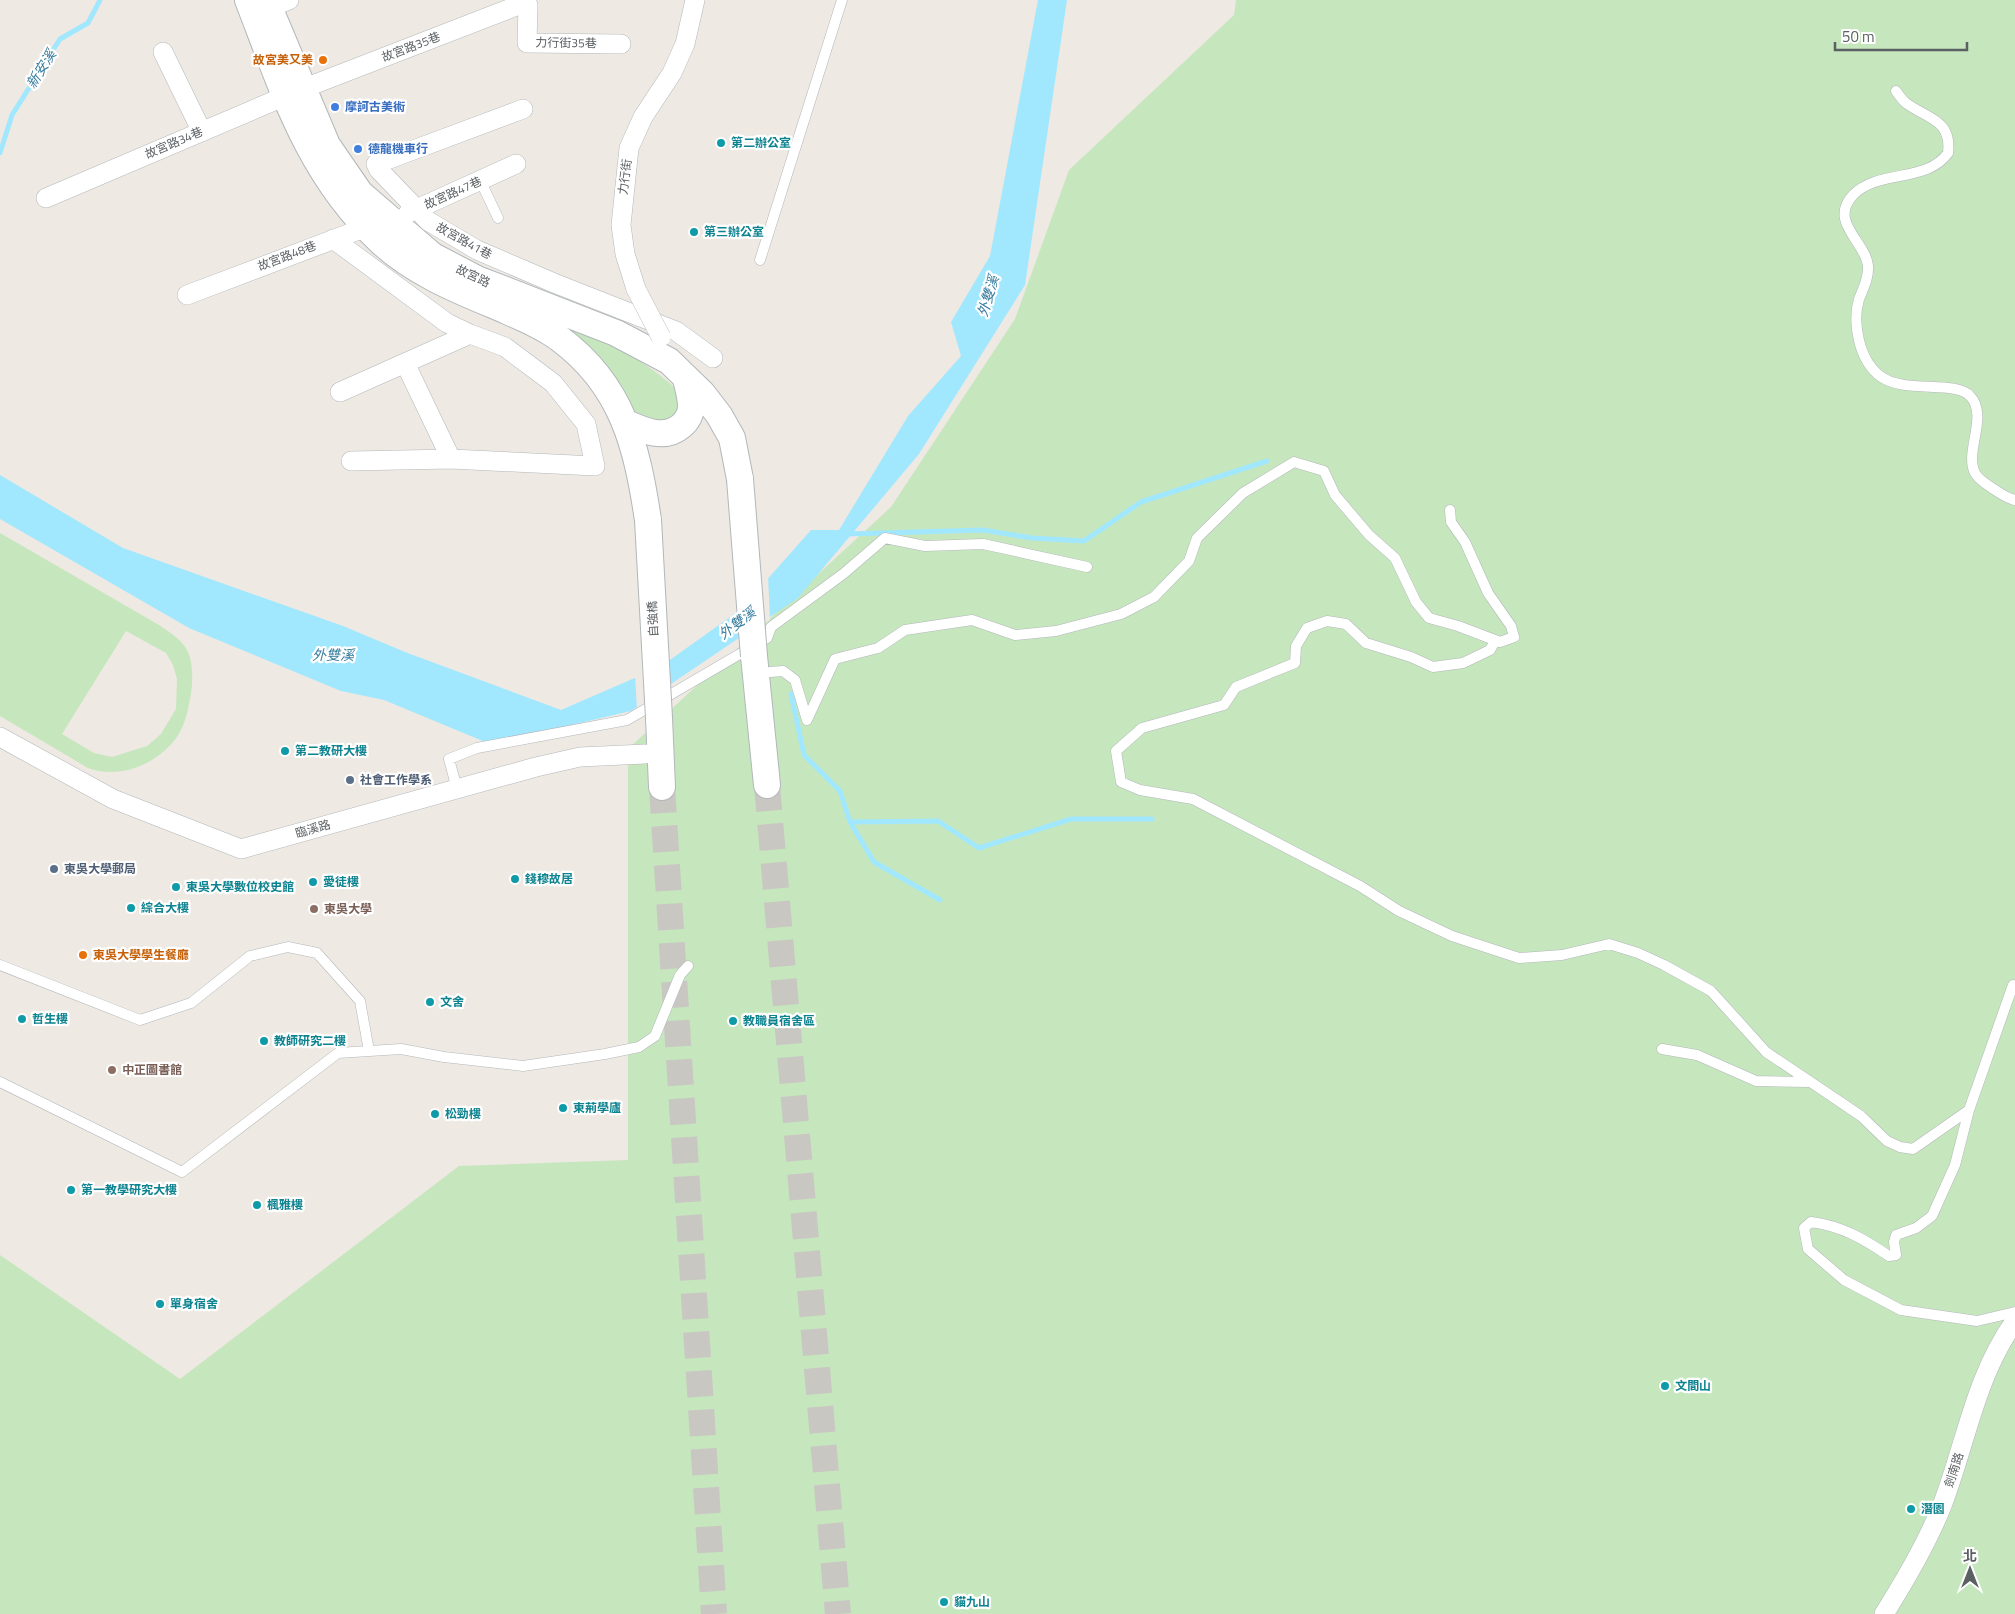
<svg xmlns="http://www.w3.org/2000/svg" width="2015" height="1614" viewBox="0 0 2015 1614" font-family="'Titillium Web','Noto Sans TC',sans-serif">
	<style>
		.green { fill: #c6e6be; fill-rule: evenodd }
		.water { fill: #a1e8ff }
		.pier { fill: #eee9e2 }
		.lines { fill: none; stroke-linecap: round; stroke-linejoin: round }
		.stream { stroke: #a1e8ff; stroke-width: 5 }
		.secondary-tunnel { stroke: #c9c7c2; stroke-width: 26; stroke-dasharray: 26 13; stroke-linecap: butt }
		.lane-casing { stroke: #b3b7ba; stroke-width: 11 }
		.street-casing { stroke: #b3b7ba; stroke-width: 20 }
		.secondary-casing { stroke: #b2b7ba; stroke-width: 28 }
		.lane { stroke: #fff; stroke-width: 10 }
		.street { stroke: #fff; stroke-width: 19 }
		.secondary { stroke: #fff; stroke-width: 26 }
		.street-bridge-casing { stroke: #b3b7ba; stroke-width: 20; stroke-linecap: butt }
		.secondary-bridge-casing { stroke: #b2b7ba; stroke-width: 28; stroke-linecap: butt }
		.street-bridge { stroke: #fff; stroke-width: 19 }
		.secondary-bridge { stroke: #fff; stroke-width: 26 }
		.food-dot { fill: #e8710a; stroke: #fff; stroke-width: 2 }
		.shop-dot { fill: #3f7fe0; stroke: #fff; stroke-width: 2 }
		.culture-dot { fill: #0f9aa8; stroke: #fff; stroke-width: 2 }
		.service-dot { fill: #5c6f8a; stroke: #fff; stroke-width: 2 }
		.education-dot { fill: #8d6e63; stroke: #fff; stroke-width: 2 }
		.labels { text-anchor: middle; stroke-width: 4.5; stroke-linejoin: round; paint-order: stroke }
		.street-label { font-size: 12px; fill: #5b6063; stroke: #fff }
		.food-label { font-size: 12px; font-weight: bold; fill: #c56008; stroke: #fff; text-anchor: end }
		.shop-label { font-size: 12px; font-weight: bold; fill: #366cbe; stroke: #fff; text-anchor: start }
		.culture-label { font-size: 12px; font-weight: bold; fill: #0d838f; stroke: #fff; text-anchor: start }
		.service-label { font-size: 12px; font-weight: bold; fill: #4e5e75; stroke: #fff; text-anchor: start }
		.education-label { font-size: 12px; font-weight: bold; fill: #785e54; stroke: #fff; text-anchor: start }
		.water-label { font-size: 14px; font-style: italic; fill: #397e9f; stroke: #fff }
	</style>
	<rect width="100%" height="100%" fill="#eee9e2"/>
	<path class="green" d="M1236,0H2015V1614H0V1255L180,1379L459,1166L628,1160V749L891,507L1015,319L1069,170L1234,15Z
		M548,317C598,336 645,358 684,396L680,418L648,427Z
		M0,533L159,625C169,632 181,639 187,650C194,664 193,684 190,699C188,709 186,719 182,728C166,761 122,781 88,768L0,716ZM126,631L166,653L173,665L177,679L176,709L161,734L147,746L112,757L94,753L62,734Z"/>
	<path class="water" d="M1038,0H1067L1025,285L919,454L798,598L631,711L490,744L384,700L341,691L189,628L0,519V475L123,548L343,626L405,652L561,710L660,667L740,610L811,530H839L908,416L961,356L951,322L990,256Z"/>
	<path class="pier" d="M768,575L770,620L745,637L740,606Z
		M658,665L668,689L637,710L635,675Z"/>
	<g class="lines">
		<path class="stream" d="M0,153L12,115L60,39L88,23L100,0
			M847,534L983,530L1032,538L1084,541L1141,502L1267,461
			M791,694L804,755L840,791L850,822L938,821L979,848L1071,819H1152
			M850,822L874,862L940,900"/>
		<path class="secondary-tunnel" d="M767,785L838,1614
			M662,787L714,1614"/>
		<g class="lane-casing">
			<path id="lane" d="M1896,91C1899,95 1902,100 1906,103C1927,119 1952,119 1948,153C1927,183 1878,169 1853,195C1828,222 1866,242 1868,266C1869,278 1863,289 1859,299C1852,323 1859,360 1880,376C1903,394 1956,380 1970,396C1989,415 1964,452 1975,473C1978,479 1986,484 1992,488C2000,493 2006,498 2015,500
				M480,180L498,218
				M760,260L842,0
				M1495,641L1490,650L1463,663L1433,667L1411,657L1366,643L1346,624L1327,621L1307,628L1296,646L1295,663L1236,687L1224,705L1142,728L1116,751L1121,782L1140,790L1193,799L1360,886L1399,911L1452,936L1519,958L1562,955L1609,944L1638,953L1664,965L1711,991L1766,1052L1861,1116L1887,1141L1900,1147L1913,1149L1969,1110L1955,1165L1932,1216L1916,1228L1896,1235L1894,1242L1896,1255L1889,1256C1864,1239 1842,1226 1811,1222L1804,1228L1808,1249L1844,1280L1901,1310L1977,1321L2015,1312
				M770,672L783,671L795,680L807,720L835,659L878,648L905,630L972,620L1015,635L1056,631L1121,614L1154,597L1189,561L1197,538L1243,493L1294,462L1324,471L1335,495L1369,535L1395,558L1416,602L1429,618L1458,626L1500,642L1514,637L1511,626L1488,593L1465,542L1451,522L1450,510
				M457,789L449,759L477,748L627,720L767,638L771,627L843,574L885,538L925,546L983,544L1087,567
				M0,965L140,1020L191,1003L250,956L288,947L317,953L360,1001L369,1051L338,1053L182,1172L0,1082
				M1662,1049L1697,1055L1756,1081L1810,1082
				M369,1051L401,1049L444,1057L523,1066L605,1054L639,1047L655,1036L680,975L688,966
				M1969,1110L2013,985"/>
		</g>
		<g class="street-casing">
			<path id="street" d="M269,8L289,0
				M163,52L202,132
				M523,109L376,164L379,170L428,221L477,250L554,283L676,331L713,358
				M46,198L302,89L519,5H528L527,43L621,44
				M408,213L516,164
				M333,239L447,323L470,334L505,347L553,383L586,424L595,466L451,459L351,461
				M636,289L625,254L621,225L629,148L643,117L672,73L685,44L695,0
				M187,295L377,223
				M405,363L451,459
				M340,392L470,334
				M0,737L113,799L241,849L536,767L580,757L645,754
				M1884,1614C1906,1579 1928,1542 1943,1503C1966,1442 1976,1375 2015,1321"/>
		</g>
		<g class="secondary-casing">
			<path id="secondary" d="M248,0C283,90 308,174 381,242C412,271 454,289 493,305C515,315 540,324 560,339C623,386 637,447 648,520
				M266,0L327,145L360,193L433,256L477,279L616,333L669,361L702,393L719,415L732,438L740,479
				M626,423C644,431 665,440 681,426C687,421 691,414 691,406C691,397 688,387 686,379
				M754,656L767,785
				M659,718L662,787"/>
		</g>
		<use href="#lane" class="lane"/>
		<use href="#street" class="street"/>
		<use href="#secondary" class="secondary"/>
		<g class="street-bridge-casing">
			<path id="street-bridge" d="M636,289L661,337"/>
		</g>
		<g class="secondary-bridge-casing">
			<path id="secondary-bridge" d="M740,479L754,656
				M648,520L659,718"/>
		</g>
		<use href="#street-bridge" class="street-bridge"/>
		<use href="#secondary-bridge" class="secondary-bridge"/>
	</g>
	<g class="food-dot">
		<circle cx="323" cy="60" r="5"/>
		<circle cx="83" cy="955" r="5"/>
	</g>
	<g class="shop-dot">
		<circle cx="335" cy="107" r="5"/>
		<circle cx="358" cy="149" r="5"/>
	</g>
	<g class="culture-dot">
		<circle cx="721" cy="143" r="5"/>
		<circle cx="694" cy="232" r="5"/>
		<circle cx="285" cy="751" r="5"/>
		<circle cx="515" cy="879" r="5"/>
		<circle cx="313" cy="882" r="5"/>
		<circle cx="176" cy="887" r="5"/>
		<circle cx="131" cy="908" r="5"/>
		<circle cx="430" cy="1002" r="5"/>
		<circle cx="22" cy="1019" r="5"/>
		<circle cx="733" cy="1021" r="5"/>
		<circle cx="264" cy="1041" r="5"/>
		<circle cx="563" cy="1108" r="5"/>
		<circle cx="435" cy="1114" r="5"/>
		<circle cx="71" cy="1190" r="5"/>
		<circle cx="257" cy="1205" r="5"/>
		<circle cx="160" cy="1304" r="5"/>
		<circle cx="1665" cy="1386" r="5"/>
		<circle cx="1911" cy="1509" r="5"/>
		<circle cx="944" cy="1602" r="5"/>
	</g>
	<g class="service-dot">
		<circle cx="350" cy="780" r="5"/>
		<circle cx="54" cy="869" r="5"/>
	</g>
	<g class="education-dot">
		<circle cx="314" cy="909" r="5"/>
		<circle cx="112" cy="1070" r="5"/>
	</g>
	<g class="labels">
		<g class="street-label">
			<text transform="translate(566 43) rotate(1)" y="4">力行街35巷</text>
			<text transform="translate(411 47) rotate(-21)" y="4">故宮路35巷</text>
			<text transform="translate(174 143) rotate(-23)" y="4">故宮路34巷</text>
			<text transform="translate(625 177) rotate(-83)" y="4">力行街</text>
			<text transform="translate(453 193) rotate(-24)" y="4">故宮路47巷</text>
			<text transform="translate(464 241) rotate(29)" y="4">故宮路41巷</text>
			<text transform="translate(287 256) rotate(-21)" y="4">故宮路48巷</text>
			<text transform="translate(473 276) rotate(25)" y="4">故宮路</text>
			<text transform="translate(653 619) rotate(-93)" y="4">自強橋</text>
			<text transform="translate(313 829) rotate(-16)" y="4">臨溪路</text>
			<text transform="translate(1954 1470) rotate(-72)" y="4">劍南路</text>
		</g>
		<g class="food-label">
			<text x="313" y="64">故宮美又美</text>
			<text x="93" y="959" text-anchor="start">東吳大學學生餐廳</text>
		</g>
		<g class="shop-label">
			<text x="345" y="111">摩訶古美術</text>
			<text x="368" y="153">德龍機車行</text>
		</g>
		<g class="culture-label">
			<text x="731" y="147">第二辦公室</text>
			<text x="704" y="236">第三辦公室</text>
			<text x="295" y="755">第二教研大樓</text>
			<text x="525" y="883">錢穆故居</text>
			<text x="323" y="886">愛徒樓</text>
			<text x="186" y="891">東吳大學數位校史館</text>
			<text x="141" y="912">綜合大樓</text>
			<text x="440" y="1006">文舍</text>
			<text x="32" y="1023">哲生樓</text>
			<text x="743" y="1025">教職員宿舍區</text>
			<text x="274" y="1045">教師研究二樓</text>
			<text x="573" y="1112">東荊學廬</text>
			<text x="445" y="1118">松勁樓</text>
			<text x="81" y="1194">第一教學研究大樓</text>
			<text x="267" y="1209">楓雅樓</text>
			<text x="170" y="1308">單身宿舍</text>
			<text x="1675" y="1390">文間山</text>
			<text x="1921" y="1513">潛園</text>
			<text x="954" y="1606">貓九山</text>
		</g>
		<g class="service-label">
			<text x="360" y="784">社會工作學系</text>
			<text x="64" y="873">東吳大學郵局</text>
		</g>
		<g class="education-label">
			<text x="324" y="913">東吳大學</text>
			<text x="122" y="1074">中正圖書館</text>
		</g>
		<g class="water-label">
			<text transform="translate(41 69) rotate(-58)" y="5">新安溪</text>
			<text transform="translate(988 296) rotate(-73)" y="5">外雙溪</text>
			<text transform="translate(737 623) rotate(-37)" y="5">外雙溪</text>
			<text x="333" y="660">外雙溪</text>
		</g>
	</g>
	<g transform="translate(1970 1569)" stroke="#ffffff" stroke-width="4" paint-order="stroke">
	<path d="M0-4L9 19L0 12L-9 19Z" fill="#5b6063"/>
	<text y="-8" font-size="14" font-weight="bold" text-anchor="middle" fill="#5b6063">北</text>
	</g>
	<path d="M1835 42v8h132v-8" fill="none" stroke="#5b6063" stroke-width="2.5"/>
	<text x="1842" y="42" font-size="15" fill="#5b6063" stroke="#ffffff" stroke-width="4" paint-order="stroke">50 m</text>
</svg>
